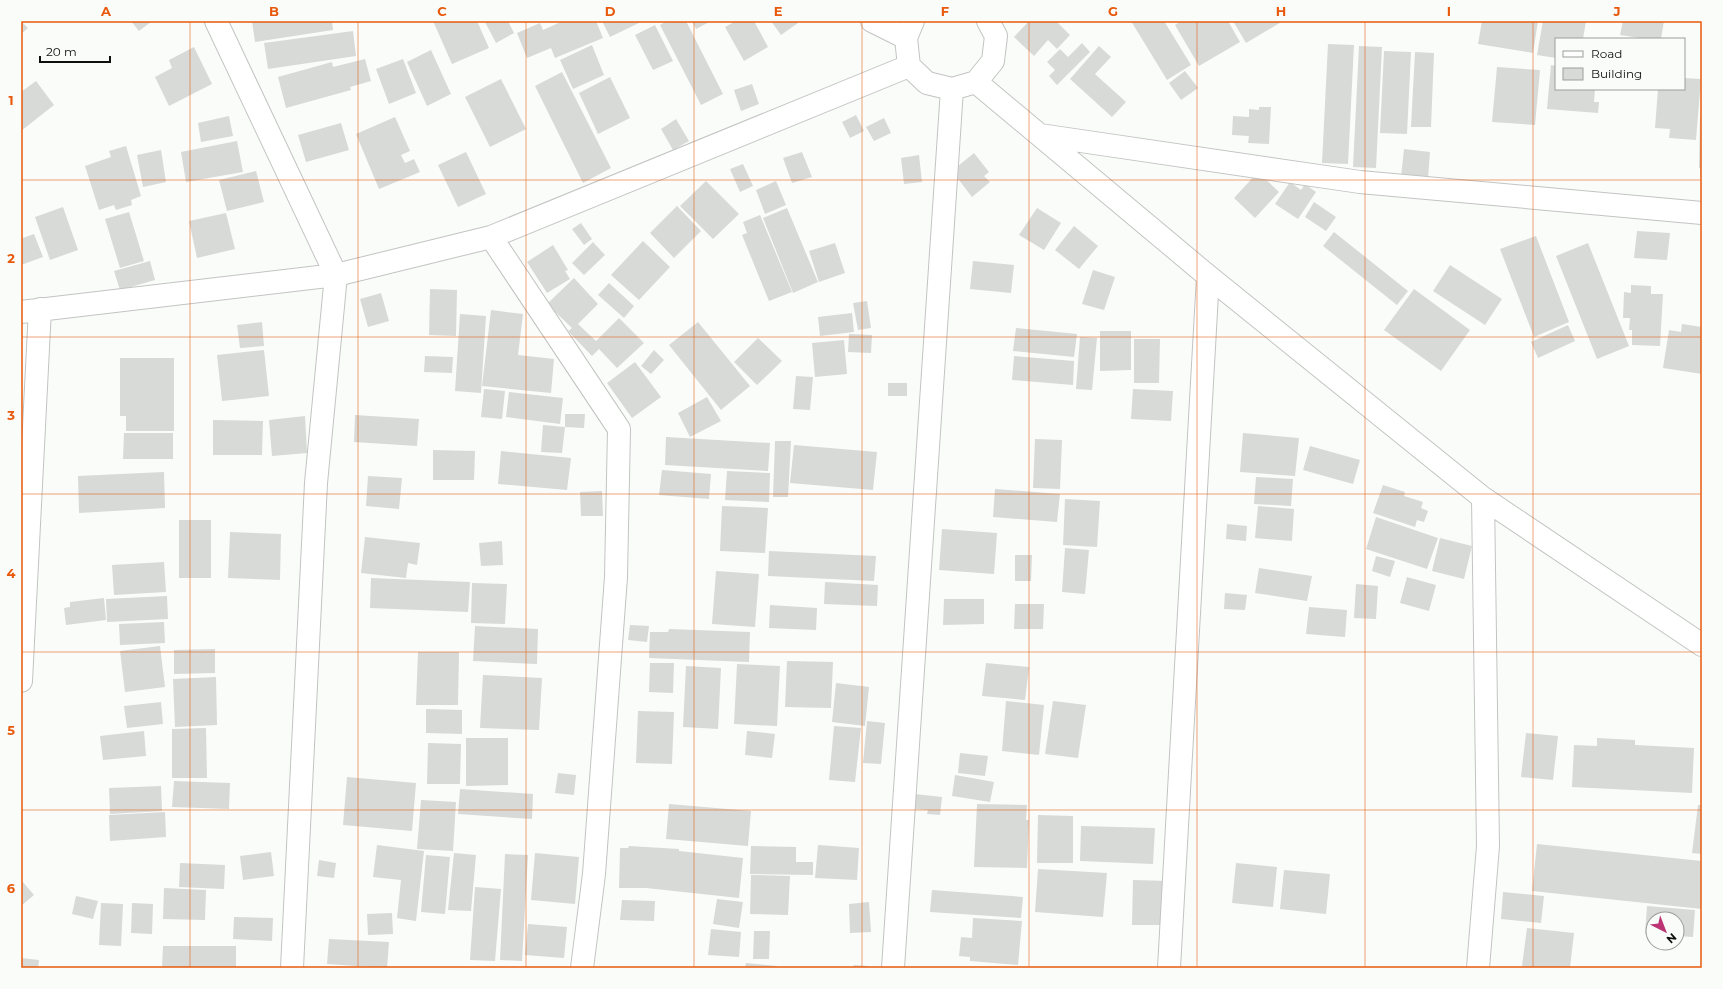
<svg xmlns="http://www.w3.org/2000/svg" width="1723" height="989" viewBox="0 0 1723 989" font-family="Montserrat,sans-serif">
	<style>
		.building { fill: #d7dad7 }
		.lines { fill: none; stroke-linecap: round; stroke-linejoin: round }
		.minor-casing { stroke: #c2c4c2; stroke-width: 24 }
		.minor { stroke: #fff; stroke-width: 22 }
		.grid { fill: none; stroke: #e8590c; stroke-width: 1; stroke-opacity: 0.55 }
		.neatline { fill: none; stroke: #e8590c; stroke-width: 1.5 }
		.grid-label { font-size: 13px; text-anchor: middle; font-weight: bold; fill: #e8590c }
	</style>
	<rect width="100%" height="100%" fill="#fafcfa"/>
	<path class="building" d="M21,21L28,28L21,34Z
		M131,21H152L139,31Z
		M252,21H332L333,30L255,42Z
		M433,21H477L489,48L452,64Z
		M508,21L514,33L496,43L485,22Z
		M563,21H596L603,38L555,58L551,48L527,58L517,33L540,23L543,30Z
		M602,21H643L610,37Z
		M667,21H686L723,94L701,105L660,25Z
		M692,21H711L696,29Z
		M736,21H754L768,47L744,61L725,27Z
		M771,21H796L798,23L781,35Z
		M1029,21H1056L1070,35L1057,49L1048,40L1034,56L1014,37Z
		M1131,21H1164L1191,65L1167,80Z
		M1181,21H1228L1240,42L1199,66L1175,25Z
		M1233,21H1283L1246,43Z
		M1482,21H1538L1533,53L1478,44Z
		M1543,21H1586L1583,39H1556V58L1537,55Z
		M1623,21H1664L1661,39H1647L1620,35Z
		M655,25L673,61L653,70L635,35Z
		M353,31L356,56L268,69L264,43Z
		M1082,43L1090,52L1057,85L1049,76L1055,70L1047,62L1060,49L1068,57Z
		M1328,44L1354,45L1348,164L1322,163Z
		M592,45L604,75L573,89L560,60Z
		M1099,46L1111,57L1095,74L1126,102L1112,117L1070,79Z
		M1359,46L1382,47L1376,168L1353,167Z
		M194,47L212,84L169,106L155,77L172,68L169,60Z
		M431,50L451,94L427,106L407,62Z
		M1384,51L1411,52L1407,134L1380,133Z
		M1415,52L1434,53L1431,127H1411Z
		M365,59L371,81L350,87L351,90L286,108L278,77L332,62L333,67Z
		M403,59L416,93L389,104L376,69Z
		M1551,65L1556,66V89H1595L1594,102H1599L1598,113L1547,109Z
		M1497,67L1540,70L1535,125L1492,122Z
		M1185,71L1198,88L1181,100L1169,83Z
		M562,72L611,168L583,183L535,86Z
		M610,77L630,118L598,134L579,93Z
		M1684,78L1701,79L1696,140L1669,138L1670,129L1655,128L1658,89H1684Z
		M501,79L526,129L490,147L465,97Z
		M36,81L54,105L21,131V92Z
		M752,84L759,104L741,111L734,90Z
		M1259,107H1271L1269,144L1248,143L1249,136L1232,135L1233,116L1249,117V109L1259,110Z
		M856,115L864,131L850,138L842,122Z
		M229,116L233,136L201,142L198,123Z
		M395,117L410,151L401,155L405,163L414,159L420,172L379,189L356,134Z
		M1700,117H1702V177H1700V168H1699Z
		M884,118L891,133L874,141L866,127Z
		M676,119L689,141L673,150L661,129Z
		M341,123L349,150L306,162L298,135Z
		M237,141L243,172L186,182L181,152Z
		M126,146L141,196L131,200L132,205L116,210L114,205L99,210L85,166L111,157L109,151Z
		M1404,149L1430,152L1428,179L1401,177Z
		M161,150L166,182L143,187L137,155Z
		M466,152L486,194L458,207L438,165Z
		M802,152L812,177L792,183L783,158Z
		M974,153L989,172L984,176L990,182L972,197L952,171Z
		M919,155L922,182L904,184L901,158Z
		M743,164L753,186L740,192L730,169Z
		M256,171L264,202L227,211L219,180Z
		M1258,172L1279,192L1255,218L1234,198Z
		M706,181L739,214L713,239L680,206Z
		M776,181L786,205L765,214L756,190Z
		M1290,182L1301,190L1305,184L1316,192L1298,219L1275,204Z
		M1314,202L1336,217L1326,231L1305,217Z
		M677,206L701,231L674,258L650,233Z
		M63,207L78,250L50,260L35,217Z
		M787,208L818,282L793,293L763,218Z
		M1037,208L1061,223L1044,250L1019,235Z
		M129,212L144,261L120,268L105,219Z
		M226,213L235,249L197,258L189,221Z
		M760,215L792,292L769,301L742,235L747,233L743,222Z
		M581,223L592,239L584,245L572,229Z
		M1074,226L1098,246L1079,269L1055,250Z
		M1637,231L1670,233L1667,260L1634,258Z
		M21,232L23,238L34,234L43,257L21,265Z
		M1334,232L1408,291L1397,305L1323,246Z
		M1536,236L1569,322L1534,337L1500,249Z
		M643,241L670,267L639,300L611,275Z
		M593,242L605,255L584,275L572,263Z
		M835,243L845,273L819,282L809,251Z
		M1588,243L1629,346L1597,359L1556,256Z
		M553,245L568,270L565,271L570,279L547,293L527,262Z
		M150,261L155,280L120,290L114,271Z
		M973,261L1014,265L1011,293L970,289Z
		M1450,265L1502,299L1485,325L1433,291Z
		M1093,270L1115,277L1104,310L1082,304Z
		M574,278L598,304L578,324L596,341L619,318L644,343L617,368L599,349L592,356L568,331L572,328L547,304Z
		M609,283L634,306L624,318L598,295Z
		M1631,285L1651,286V294H1663L1660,346L1632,345V330H1629L1630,318H1623L1624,292L1631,293Z
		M430,289L457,290L456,336L429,335Z
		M1414,289L1470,330L1441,371L1384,330Z
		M381,293L389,321L368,327L360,299Z
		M867,301L871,328L858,330L853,303Z
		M491,310L523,314L518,355L554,359L551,393L482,386Z
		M852,313L854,332L820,336L818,317Z
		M460,314L486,316L481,393L455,391Z
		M262,322L264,346L240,348L237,325Z
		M698,322L750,386L721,410L669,345Z
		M1682,324L1702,327V374L1663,368L1669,330L1681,332Z
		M1568,325L1575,341L1538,358L1531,342Z
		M1016,328L1077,334L1074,357L1013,351Z
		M1100,331H1131V370L1100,371Z
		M849,334L872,335L871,353L848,352Z
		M1080,337L1097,338L1092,390L1076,389Z
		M758,338L782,361L757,385L734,362Z
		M1134,339H1160L1159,383H1134Z
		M844,340L847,374L815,377L812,343Z
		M264,350L269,396L222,401L217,355Z
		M654,350L664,360L651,374L641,366Z
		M425,356L453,357L452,373L424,372Z
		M1014,356L1074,361L1073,385L1012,380Z
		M120,358H174V431H126V416H120Z
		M635,362L661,397L632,418L607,383Z
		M796,376L813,377L810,410L793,409Z
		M888,383H907V396H888Z
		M484,389L505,391L502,419L481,417Z
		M1133,389L1173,391L1171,421L1131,419Z
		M509,392L563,398L560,424L506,417Z
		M707,397L721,421L690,437L678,413Z
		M565,414H585L584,428L565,427Z
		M355,415L419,419L417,446L354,442Z
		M305,416L307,453L272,456L269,420Z
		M213,420L263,421L262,455H213Z
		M543,425L565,427L562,453L541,452Z
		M124,433H173V459H123Z
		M1243,433L1299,438L1295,476L1240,472Z
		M666,437L770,443L768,471L665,465Z
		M1035,439L1062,440L1060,489L1033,488Z
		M775,441H791L788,497H773Z
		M794,445L877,452L873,490L790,483Z
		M1310,446L1360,460L1353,484L1303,470Z
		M433,450L475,451L474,480H433Z
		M501,451L571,458L567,490L498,484Z
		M662,470L711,474L709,499L659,495Z
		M727,471L770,473L769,502L725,500Z
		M164,472L165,508L79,513L78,476Z
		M368,476L402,478L399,509L366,506Z
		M1256,477L1293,479L1291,506L1254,504Z
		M1383,485L1405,492L1404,496L1423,502L1421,508L1428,511L1424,522L1417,520L1415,527L1373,513Z
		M995,489L1060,494L1057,522L993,517Z
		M602,491L603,516H581L580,492Z
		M1065,499L1100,501L1097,547L1063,545Z
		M722,506L768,508L765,553L720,551Z
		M1258,506L1294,509L1292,541L1255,538Z
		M1376,517L1438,538L1427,569L1366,549Z
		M179,520H211V578H179Z
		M1227,524L1247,526L1246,541L1226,539Z
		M942,529L997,533L994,574L939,570Z
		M230,532L281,534L280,580L228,578Z
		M365,537L420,543L417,565L408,563L406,578L361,573Z
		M1440,538L1472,546L1464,579L1432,571Z
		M502,541L503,565L481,566L479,543Z
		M1065,548L1089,550L1085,594L1062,592Z
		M769,551L876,556L874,581L768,576Z
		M1015,555H1032L1031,581H1015Z
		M1376,556L1395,561L1390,577L1372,571Z
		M164,562L166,592L114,595L112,565Z
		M1259,568L1312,576L1307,601L1255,593Z
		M716,571L759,574L755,627L712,624Z
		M1407,577L1436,585L1429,611L1400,603Z
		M371,578L470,582L468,612L370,608Z
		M825,582L878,585L877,606L824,604Z
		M472,583L507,584L505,624L471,623Z
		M1356,584L1378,586L1376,619L1354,618Z
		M1225,593L1247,595L1245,610L1224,609Z
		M167,596L168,619L107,622L106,599Z
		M104,598L106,620L66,625L64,608L70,607V602Z
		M944,599H984V624L943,625Z
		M1015,604H1044L1043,629H1014Z
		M770,605L817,608L816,630L769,628Z
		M1309,607L1347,610L1345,637L1306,634Z
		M164,622L165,643L120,645L119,624Z
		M630,625L649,626L647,642L628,640Z
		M475,626L538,629L537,664L473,661Z
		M669,629L750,632L749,662L649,658L650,632H668Z
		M160,646L165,687L125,692L120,651Z
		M215,649V673L174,674V650Z
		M418,652H459L458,705H416Z
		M787,661L833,662L831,708L785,707Z
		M650,663H674L673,693L649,692Z
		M986,663L1029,667L1025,700L982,696Z
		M737,664L780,666L777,726L734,724Z
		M686,666L721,668L718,729L683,727Z
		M483,675L542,678L539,730L480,728Z
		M216,677L217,725L175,727L173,679Z
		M836,683L869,687L865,726L832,722Z
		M1006,701L1044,705L1039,755L1002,751Z
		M1053,701L1086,705L1078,758L1045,754Z
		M161,702L163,724L127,728L124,706Z
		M426,709L462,710V734L426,733Z
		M638,711L674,712L672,764L636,763Z
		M867,721L885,723L881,764L863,763Z
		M834,726L861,728L855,782L829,780Z
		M206,728L207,778H172V729Z
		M144,731L146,756L103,760L100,736Z
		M747,731L775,734L772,758L745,755Z
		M1526,733L1558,736L1553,780L1521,777Z
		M466,738H508V785L466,786Z
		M1597,738L1635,740V745L1694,748L1692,793L1572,787L1574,745L1597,746Z
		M428,743L461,744L460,784H427Z
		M960,753L988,756L985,776L958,773Z
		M558,773L576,775L574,795L555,793Z
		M955,775L994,782L990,802L952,796Z
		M347,777L416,783L412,831L343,825Z
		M174,781L230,783L229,809L172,807Z
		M161,786L162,811L110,814L109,788Z
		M460,789L533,794L532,819L458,814Z
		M915,794L942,797L940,815L927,814L928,810L914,809Z
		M421,800L456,802L453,851L417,849Z
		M669,804L751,811L748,846L666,839Z
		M977,804L1027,805L1026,820H1029L1027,868L974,867Z
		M1698,805H1702V854L1692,853Z
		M165,812L166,837L110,841L109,815Z
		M1038,815L1073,816V863H1037Z
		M1081,826L1155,828L1153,864L1080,861Z
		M1537,844L1702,861V909L1532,891Z
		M377,845L424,851L416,921L397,918L401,880L373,877Z
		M818,845L859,848L857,880L815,878Z
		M629,846L679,849V851L743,858L739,898L646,888H619L620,848H628Z
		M751,846L796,847V862H813V875L750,874Z
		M271,852L274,876L243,880L240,856Z
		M454,853L476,855L471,911L448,910Z
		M535,853L579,857L575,904L531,900Z
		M505,854L528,855L522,961L500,960Z
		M426,855L450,857L445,914L421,912Z
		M319,860L336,863L334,878L317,876Z
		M180,863L225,865L224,889L179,887Z
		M1236,863L1277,867L1273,907L1232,903Z
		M1038,869L1107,873L1103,917L1035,912Z
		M1284,870L1330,874L1326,914L1280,909Z
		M751,875L790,876L788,915L750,914Z
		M21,880L34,895L21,906Z
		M1133,880L1169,881L1168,925H1132Z
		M475,887L501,889L495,961L470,960Z
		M164,888L206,890L205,920L163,919Z
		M932,890L1023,897L1021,918L930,912Z
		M1503,892L1544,896L1541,923L1501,919Z
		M76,896L98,901L93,919L72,914Z
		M717,899L743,902L739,928L713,924Z
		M622,900L655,901L654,921L620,920Z
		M869,902L871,932L850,933L849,904Z
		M101,903L123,904L121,946L99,945Z
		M132,903L153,904L152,934L131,933Z
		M1647,906L1695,910L1693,937L1677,936V919H1653V934H1645Z
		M392,913L393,934L368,935L367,914Z
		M234,917L273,918L272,941L233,939Z
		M973,918L1022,921L1018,965L970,961V957L959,956L961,937L972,938Z
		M528,924L567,927L564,958L525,955Z
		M1527,928L1574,933L1570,968H1529L1530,967L1522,966Z
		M711,929L741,932L739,957L708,955Z
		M754,931H770L769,959H753Z
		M329,939L389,942L387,968L327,964Z
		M163,946H236V968H162Z
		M21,958L39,960L38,968H21Z
		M746,963L777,966V968H745Z
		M854,965L868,966V968H853Z"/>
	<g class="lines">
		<g class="minor-casing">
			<path id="minor" d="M216,21L336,275L316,483L292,968
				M872,21L906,38
				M913,21L906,38L909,66L927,83L952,89L976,82L993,61L996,36L988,21
				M976,82L1208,276L1483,498L1488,846L1478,968
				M1040,135L1360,182L1702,213
				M491,237L619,429L616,577L594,874L582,968
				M21,312L336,275L491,237L909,66
				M1483,498L1702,645
				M21,681L40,309
				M893,968L952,89
				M1169,968L1208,276"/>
		</g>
		<use href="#minor" class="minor"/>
	</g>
	<path class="grid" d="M190,21V968M358,21V968M526,21V968M694,21V968M862,21V968M1029,21V968M1197,21V968M1365,21V968M1533,21V968M21,180H1702M21,337H1702M21,494H1702M21,652H1702M21,810H1702"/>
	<rect width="1723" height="989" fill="none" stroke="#fafcfa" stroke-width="44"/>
	<rect x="1555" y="38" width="130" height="52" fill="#fafcfa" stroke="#9c9d9c"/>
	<rect x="1563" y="51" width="20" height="6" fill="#ffffff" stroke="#9c9d9c"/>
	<text x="1591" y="58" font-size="12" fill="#0e0f0e">Road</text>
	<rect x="1563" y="68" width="20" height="12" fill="#d7dad7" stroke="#9c9d9c"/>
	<text x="1591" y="78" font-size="12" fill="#0e0f0e">Building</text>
	<g transform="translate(1665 931) rotate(138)"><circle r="19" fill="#fafcfa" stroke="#9c9d9c"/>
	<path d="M0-3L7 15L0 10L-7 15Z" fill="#bc3474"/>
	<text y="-6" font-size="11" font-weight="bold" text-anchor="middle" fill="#0e0f0e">N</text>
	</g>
	<path d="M40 56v6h70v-6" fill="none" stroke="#0e0f0e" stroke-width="2"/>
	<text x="46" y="56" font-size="12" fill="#0e0f0e" stroke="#fafcfa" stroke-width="3" paint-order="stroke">20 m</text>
	<rect x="22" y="22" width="1679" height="945" class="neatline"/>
	<g class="grid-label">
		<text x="106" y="16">A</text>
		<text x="274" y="16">B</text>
		<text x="442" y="16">C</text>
		<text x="610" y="16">D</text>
		<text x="778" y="16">E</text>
		<text x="945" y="16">F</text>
		<text x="1113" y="16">G</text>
		<text x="1281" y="16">H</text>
		<text x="1449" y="16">I</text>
		<text x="1617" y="16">J</text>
		<text x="11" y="105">1</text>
		<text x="11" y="263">2</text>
		<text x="11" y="420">3</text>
		<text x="11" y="578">4</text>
		<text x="11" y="735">5</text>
		<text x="11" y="893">6</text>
	</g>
</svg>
